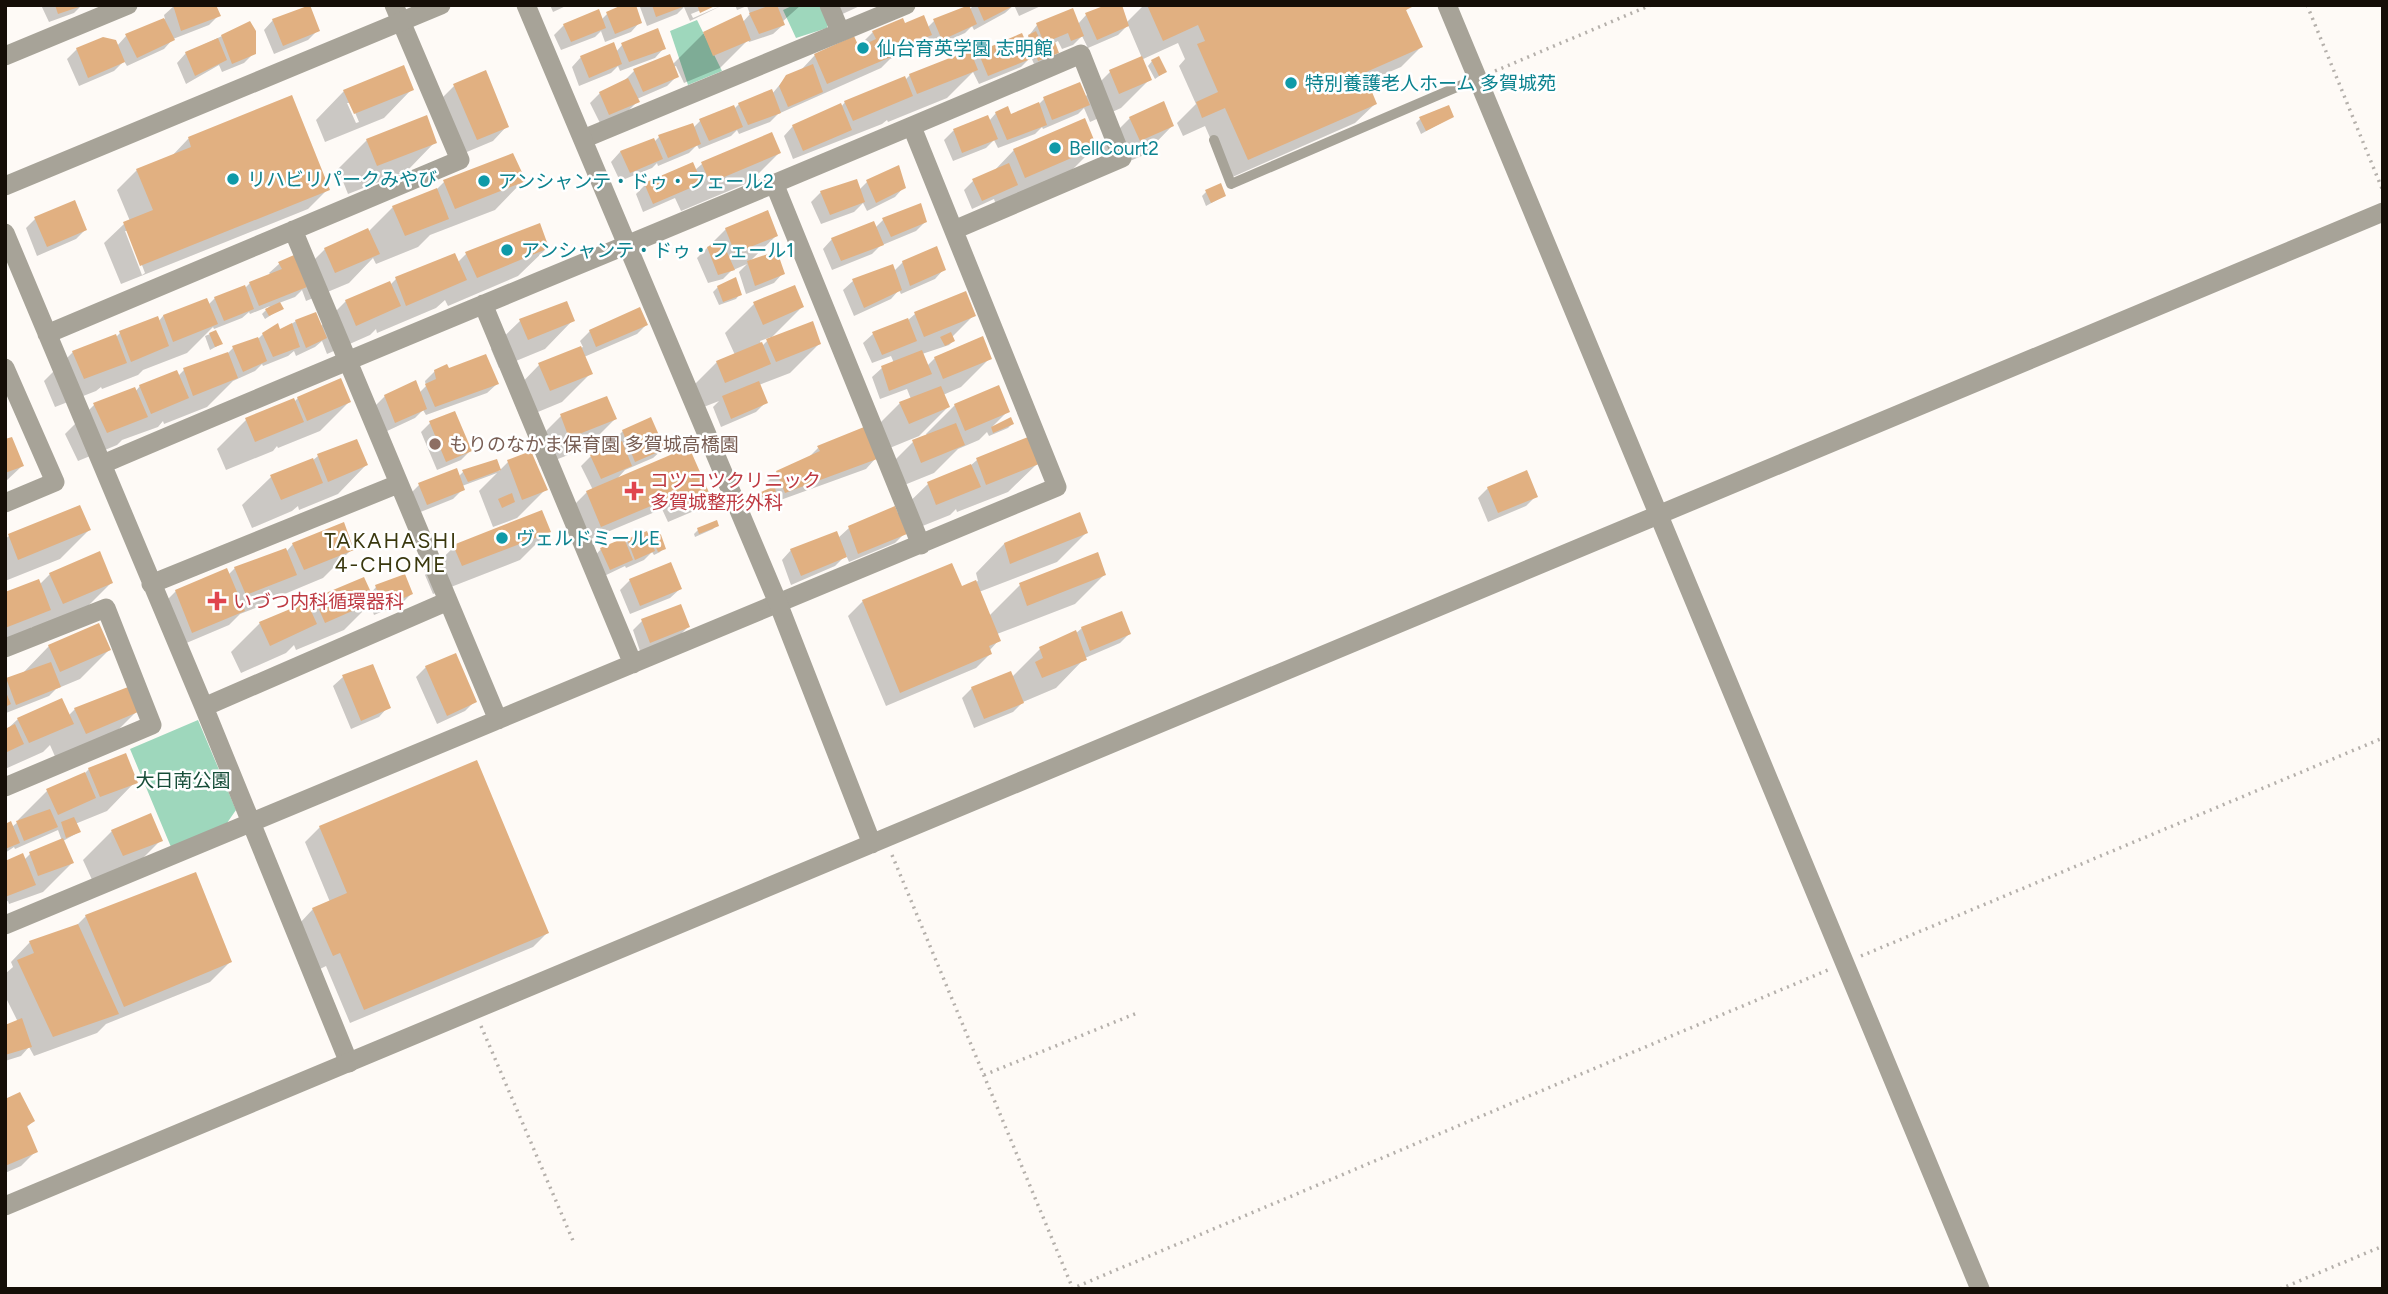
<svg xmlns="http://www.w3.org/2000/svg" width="2388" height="1294" viewBox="0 0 2388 1294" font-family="Figtree,'Noto Sans JP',sans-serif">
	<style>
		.green { fill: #9ed7bc }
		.shadow { fill: #0003; fill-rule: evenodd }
		.building { fill: #e1b081 }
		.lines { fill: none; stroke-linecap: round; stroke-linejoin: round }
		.path { stroke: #b5b0ab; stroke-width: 3.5; stroke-dasharray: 2 5; stroke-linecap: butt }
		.service { stroke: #a7a398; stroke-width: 10 }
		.minor { stroke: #a7a398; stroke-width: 19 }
		.tertiary { stroke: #a7a398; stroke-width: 19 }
		.culture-dot { fill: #0f9aa8; stroke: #fff; stroke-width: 2.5 }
		.education-dot { fill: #8d6e63; stroke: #fff; stroke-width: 2.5 }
		.health-dot { fill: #e0444e; stroke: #fff; stroke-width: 2.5 }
		.labels { text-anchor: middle; stroke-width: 5; stroke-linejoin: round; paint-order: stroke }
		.culture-label { font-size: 19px; fill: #0d838f; stroke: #fff; text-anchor: start }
		.education-label { font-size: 19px; fill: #785e54; stroke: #fff; text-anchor: start }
		.health-label { font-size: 19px; fill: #be3a42; stroke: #fff; text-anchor: start }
		.park-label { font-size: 19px; fill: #164d38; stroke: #fff }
		.neighbourhood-label { font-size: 21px; letter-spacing: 2px; fill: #3a380e; stroke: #fff }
	</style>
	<rect width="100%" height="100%" fill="#fefaf6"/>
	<path class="green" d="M794,5H821L829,21L827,28L796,38L783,10Z
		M697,20L722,71L688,85L670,31Z
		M198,720L236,810L227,823L171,847L130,749Z"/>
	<path class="shadow" d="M41,5H82L74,13L49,22Z
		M550,5H568L553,12Z
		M642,5H713L691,14L693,18L723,5L690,21L684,7L677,14L647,26L640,7Z
		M735,5H801L782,22L783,25L773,34L749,42L748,40L720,68L684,83L676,66L673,67L677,76L667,86L637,99L638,101L628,111L600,123L590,103L600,93L625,80L634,71L672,65L704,33L742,23L750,14L747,6L737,10Z
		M831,5H862L836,17Z
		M974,5H1014L1005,13L974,30L972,26L965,33L932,48L928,37L915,49L890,59L881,68L778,114L770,122L739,134L737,130L731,136L699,149L697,145L689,153L658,166L657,163L652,168L620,181L611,162L620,152L653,140L654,142L659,137L693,128L700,121L734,109L739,104L772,94L787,76L801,70L815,55L857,48L873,32L904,26L927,28L934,21L969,10Z
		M1014,5H1043L1019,16Z
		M1144,5H1410L1405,12L1421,47L1401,67L1366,82L1375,104L1355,123L1228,179L1205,126L1183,136L1177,123L1196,104L1179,66L1185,59L1178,43L1141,60L1150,79L1121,108L1090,122L1084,108L1078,114L1043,129L1042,127L1035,134L998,148L994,140L986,148L953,161L944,140L953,131L987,117L989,121L996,113L1010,116L1038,105L1044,99L1085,97L1110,72L1142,58L1128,25L1118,35L1088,48L1082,36L1073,45L1062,49L1058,41L1054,43L1057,52L1053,57L1034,64L1031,57L1021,67L979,84L973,72L947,98L888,122L887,120L882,124L793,159L784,136L793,126L841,107L845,102L905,80L910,75L972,60L979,53L1024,42L1037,25L1078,24L1086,15L1126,23Z
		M174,6L219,15L209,25L173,39L164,49L127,66L124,61L114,71L79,86L67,59L77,49L117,46L126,36L165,19L164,15Z
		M607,14L640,22L631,32L605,42L601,31L595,37L561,50L554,35L564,25L601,20Z
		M273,20L318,30L308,40L274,54L264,30Z
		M222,36L254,53L244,63L222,72L219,65L186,84L177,63L186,53Z
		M622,45L664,48L655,58L620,71L618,66L611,73L579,86L572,67L581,57L616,52Z
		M1152,61L1165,72L1155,79L1148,66Z
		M454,86L507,126L493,141L462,154L440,100Z
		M412,89L384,118L325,142L316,120L344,91ZM347,103H351L359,122L356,123Z
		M291,98L328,189L308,209L121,284L104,243L124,224L130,221L117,190L137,170L170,158L188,139ZM125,231H129L145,273L142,275Z
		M1452,117L1421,134L1416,123L1420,119Z
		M1130,118L1172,126L1144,155L1111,169L1101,147Z
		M367,140L435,142L407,171L348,194L338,169Z
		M1095,147L1066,176L996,205L994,199L972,209L964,190L973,181L992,173L1014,150Z
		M779,153L750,182L681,211L675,198L643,212L636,194L645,185L695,170L702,164Z
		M898,168L904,187L895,197L867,211L863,203L854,212L821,224L811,202L821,192L859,190L867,182Z
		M523,181L495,210L430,235L418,247L376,264L373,258L349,283L306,301L302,290L295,297L279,303L282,308L265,319L262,314L270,306L250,314L249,312L242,318L214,329L213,327L187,353L143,370L138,375L102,389L101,387L96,391L55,407L44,381L73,352L115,338L120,333L158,322L163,316L208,305L215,298L244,289L250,283L271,275L269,273L279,264L293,258L300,274L325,249L368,232L393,207L436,190L444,182Z
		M1206,192L1224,196L1206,206L1202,196Z
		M35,219L85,230L76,239L37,256L26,228Z
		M883,220L925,222L916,231L880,246L872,254L832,270L823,249L832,239L875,228Z
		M726,229L776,236L748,263L783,273L774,283L746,294L739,272L747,264L731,271L723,279L708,283L697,258Z
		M547,248L518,276L448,306L445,300L436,308L377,333L376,329L370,335L327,354L322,341L315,347L296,356L294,351L288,356L263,366L262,364L255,371L233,381L207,407L164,424L163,421L158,427L122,440L117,445L78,461L65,434L94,405L135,392L140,386L178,376L184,370L227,354L233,348L259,338L263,334L279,332L296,321L320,327L346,301L390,285L396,279L458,262L466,254Z
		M903,262L944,269L935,279L901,294L899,290L891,299L854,316L843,290L853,281L892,266L894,271Z
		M718,287L740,294L736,299L719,305L713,292Z
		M965,294L974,315L951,338L953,341L949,345L922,354L927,366L935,358H990L961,387L943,395L948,407L919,436L880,452L871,432L900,403L911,399L907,389L880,399L872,377L882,368L894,363L891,356L872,363L863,343L873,334L907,321L915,314Z
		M754,304L802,307L769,340L819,344L790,373L759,385L766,402L756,412L721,427L713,407L719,401L696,410L688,391L717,362L735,355L725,333ZM771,337L762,346L760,341Z
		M573,320L545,349L499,368L491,349L520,321Z
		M646,325L637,334L584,357L591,373L562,402L521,419L511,394L539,365L583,347L580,341L590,331Z
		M215,332L221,344L210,350L205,336Z
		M435,371H448L497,384L487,393L426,415L423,410L415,418L385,432L375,406L385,396L419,393L426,386L425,381Z
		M298,398L349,402L320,431L278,448L277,446L273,451L226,470L217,449L246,420L294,402Z
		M955,405L1008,411L991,428L1012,424L1008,428L989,436L987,432L979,440L958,449L934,473L892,490L884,471L913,442L927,436L926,434Z
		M561,416L615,419L586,448L540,466L532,445Z
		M430,423L470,451L461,460L437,470L421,432Z
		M623,431L663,449L653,458L625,470L616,480L709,497L694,511L668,522L662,509L586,541L572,507L587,492L593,490L581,466L591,456L615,446L613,441Z
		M1027,439L1037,464L1008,492L957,512L956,509L950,515L905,533L895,543L849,562L846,555L835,566L791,585L782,560L791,550L838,538L849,528L897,514L928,484L970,466L977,460Z
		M5,441L22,466L5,482Z
		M818,448L875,459L866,469L775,502L773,495L759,501L757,497L771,490L767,482L777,472L809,457Z
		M530,453L546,489L517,518L493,527L479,491L497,473L462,486L463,489L453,499L418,513L410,494L419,485L458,477L463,472L499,471L508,462Z
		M318,456L366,465L338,494L299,510L298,506L292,511L252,528L242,505L271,477L312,461Z
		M1488,488L1536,496L1526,506L1488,522L1478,498Z
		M717,525L713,529L695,537L694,534L698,530Z
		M89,530L60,559L5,581V539L9,536Z
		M549,531L520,560L433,594L425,575L454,547Z
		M1086,533L1057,562L979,592L989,616L1020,585L1104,575L1075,604L997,634L999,640L989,651L990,654L976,668L886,706L848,616L863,601L961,588L978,581L976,573L1004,544Z
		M652,537L664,548L660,552L654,555L652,552L644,560L626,568L625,566L600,578L592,559L601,549L624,544L628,541L649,540Z
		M293,544L352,549L323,578L275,598L274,596L266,604L240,614L229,625L177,647L161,606L176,591L226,571L228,575L235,568L286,552Z
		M50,574L111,583L82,612L34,632L32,627L20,639L5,644V594L39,585Z
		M630,580L680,589L670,598L630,614L620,590Z
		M376,587L411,594L402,603L374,615L370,604L344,630L296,650L294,645L286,653L241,673L231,652L260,623L307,607L315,599L370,594Z
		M642,621L688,627L679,636L640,651L633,630Z
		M1082,628L1129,634L1120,643L1085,658L1056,688L1023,702L1013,712L974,728L962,698L972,688L1012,677L1040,649L1075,634Z
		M49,646L109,650L80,679L56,689L49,696L6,713L5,681L21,675Z
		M372,666L388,707L379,717L351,729L333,686L343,677Z
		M426,667L475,701L465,711L437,724L416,677Z
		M75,709L136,712L107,741L57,761L50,745L43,752L5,769V731L18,719L68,716Z
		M125,755L135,782L107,811L75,824L79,832L63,841L72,863L43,892L9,904L8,901L5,902V863L24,860L30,854L62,841L58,830L15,849L14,847L5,853V825L12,827L19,821L18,820L47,791L83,775L89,769Z
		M320,827L547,933L533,947L350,1023L326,966L318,970L299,924L313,909L330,902L305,842Z
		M112,831L161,840L132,869L94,884L83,860Z
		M86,916L230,962L210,982L106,1024L97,1033L34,1056L29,1047L21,1056L5,1061V1027L18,1022L5,996V974L13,967L11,962L30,942L75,927Z
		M5,1101L33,1121L26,1128L36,1151L21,1166L5,1173Z"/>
	<path class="building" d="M55,5H82V6L58,14Z
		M173,5H216L221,16L181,31Z
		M310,5L320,31L283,46L272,19Z
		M622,5H636L642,23L615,34L606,12Z
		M652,5H688L656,17Z
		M697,5H717L700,13Z
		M771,5H777L785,25L759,34L749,13Z
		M969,5L977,24L942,40L933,19Z
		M977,5H1015L984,21Z
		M1106,5H1122L1129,26L1097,40L1085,13Z
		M1147,5H1416L1406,10L1423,47L1364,73L1377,104L1248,160L1225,108L1202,118L1196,102L1218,92L1197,44L1205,41L1198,25L1163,41Z
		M1073,8L1084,36L1071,41L1068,33L1044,43L1036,23Z
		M599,9L606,28L571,42L563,24Z
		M741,14L751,40L713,56L703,32Z
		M924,15L932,35L896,50L898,54L827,84L814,54L854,36L859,47L876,39L872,31L903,18L905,23Z
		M164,18L175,40L137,58L125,34Z
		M250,21L256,31V54L232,64L221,35Z
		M658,28L666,49L629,62L621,43Z
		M1036,31L1043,46L1055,42L1059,53L1038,61L1028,35Z
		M1022,33L1033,58L988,76L978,52Z
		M103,37L116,40L125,62L88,78L76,48Z
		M218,38L227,60L195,76L185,52Z
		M614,42L622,64L589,78L580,56Z
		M970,50L978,70L917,94L909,74Z
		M670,54L679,77L643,92L633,69Z
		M1142,56L1152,80L1119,94L1109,70Z
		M1159,56L1167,72L1159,76L1151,60Z
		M813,64L823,92L788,107L779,86L786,75Z
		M404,65L414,90L354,114L343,90Z
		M486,70L509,127L477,140L453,84Z
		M905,76L913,96L853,121L844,101Z
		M628,78L640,102L609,115L599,92Z
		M1080,82L1090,105L1052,120L1043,97Z
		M772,89L781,113L748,125L738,103Z
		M292,95L330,190L140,266L123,222L153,210L136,169L191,147L188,137Z
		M1164,101L1174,126L1140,141L1129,117Z
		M1039,102L1047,125L1007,140L995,112L1008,106L1011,114Z
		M841,103L852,130L803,151L792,125Z
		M734,105L743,127L709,141L699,119Z
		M1449,105L1454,117L1426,131L1419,117Z
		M427,115L437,143L377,166L366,139Z
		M988,115L998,139L962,153L953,129Z
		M1085,118L1097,147L1025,178L1013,149Z
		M693,123L701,144L668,158L658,135Z
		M772,132L781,153L710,183L701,162Z
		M654,138L663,159L630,173L620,151Z
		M513,153L526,181L455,209L443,180Z
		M693,162L702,183L653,204L644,183Z
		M1009,163L1018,185L982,201L972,179Z
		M899,165L906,188L876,203L866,180Z
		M857,179L865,202L830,215L820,191Z
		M1221,183L1226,196L1211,203L1205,190Z
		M437,188L449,219L405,236L392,206Z
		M75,200L87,230L47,247L34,217Z
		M921,203L927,222L891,237L882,218Z
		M768,210L778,236L735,253L725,228Z
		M874,221L884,245L841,261L831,238Z
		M540,223L549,248L477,278L465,252Z
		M368,228L380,254L335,273L324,248Z
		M722,241L735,270L718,275L707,247Z
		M937,246L946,270L910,286L902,261Z
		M777,251L785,274L755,286L747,261Z
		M455,253L467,280L406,306L395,277Z
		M294,255L307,287L259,306L249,282L282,269L278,262Z
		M893,264L902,290L864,308L852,279Z
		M736,277L742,295L723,302L717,286Z
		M390,281L401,306L356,326L345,300Z
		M245,285L254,309L224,321L214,297Z
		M795,285L804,307L763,325L753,302Z
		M966,291L976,316L924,337L914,312Z
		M207,298L218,324L173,342L163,315Z
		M567,301L575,321L528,340L519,319Z
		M280,302L284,309L269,316L265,309Z
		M640,307L648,325L596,347L589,330Z
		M316,312L327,338L306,348L295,320Z
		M158,316L169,346L131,362L119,331Z
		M908,318L917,341L882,355L872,332Z
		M813,321L821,344L776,362L766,339Z
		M278,323L280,329L292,323L300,347L273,357L262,333Z
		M216,330L223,344L215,347L209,333Z
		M951,332L955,341L945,346L940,337Z
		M116,334L127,363L84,379L72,351Z
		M983,336L992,359L943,379L934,357Z
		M258,337L267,361L243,372L232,346Z
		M762,342L771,364L725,383L716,361Z
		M581,346L593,374L550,391L538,363Z
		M922,350L932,374L889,391L881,366Z
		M228,352L238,378L193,396L183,368Z
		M486,354L499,384L435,407L425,384L436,379L434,370L447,364L449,368Z
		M177,370L189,398L151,414L139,385Z
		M341,378L351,402L307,421L297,397Z
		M416,380L427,409L395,423L384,395Z
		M759,381L768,403L731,419L722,396Z
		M999,385L1010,412L965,431L954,404Z
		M941,386L950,407L909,424L899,402Z
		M135,387L148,417L107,433L93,403Z
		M607,396L617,419L569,438L560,414Z
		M294,398L304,422L255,442L245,418Z
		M455,411L472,451L446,462L429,421Z
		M651,417L665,449L635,462L622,430Z
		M1011,417L1014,424L993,433L991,427Z
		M956,423L965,445L921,463L912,440Z
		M864,427L877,459L785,493L776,471L820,451L817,446Z
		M12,437L24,466L5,473V439Z
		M1028,437L1039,464L986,485L976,458Z
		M357,439L368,465L328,482L317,454Z
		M622,441L632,466L601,479L590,455Z
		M689,447L711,497L683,509L677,495L601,527L586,491Z
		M531,451L548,490L522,500L507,460Z
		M313,458L323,483L281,500L270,475Z
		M497,459L501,470L468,482L462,470Z
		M971,464L981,487L936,505L927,482Z
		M457,468L465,490L427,505L418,483Z
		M1527,470L1538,497L1498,513L1487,487Z
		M775,486L776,494L763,498L761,492Z
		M512,493L515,502L502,508L498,499Z
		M80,505L91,530L18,560L8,534Z
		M895,506L907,534L858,554L848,526Z
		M542,510L551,532L462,566L453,545Z
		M1080,512L1088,533L1010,564L1004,543Z
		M717,520L719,526L699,534L697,528Z
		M344,522L354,550L304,570L292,543Z
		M647,531L655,551L635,560L627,539Z
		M837,531L847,557L801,576L790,549Z
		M660,532L666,549L658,552L651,536Z
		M624,538L633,560L610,570L600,548Z
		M286,548L297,575L246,595L234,567Z
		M100,551L113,583L63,604L49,573Z
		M1098,552L1106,575L1027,606L1019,583Z
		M671,562L682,589L640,606L629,579Z
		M952,563L962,586L976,580L1001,641L989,646L992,654L900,693L862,600Z
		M227,568L245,611L192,633L175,590Z
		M405,574L413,594L383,607L375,585Z
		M364,577L375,601L325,623L314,598Z
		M39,579L51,610L5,628V592Z
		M307,602L317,624L270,646L259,622Z
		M681,604L690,627L650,643L641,619Z
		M1122,611L1131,634L1090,651L1081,627Z
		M99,623L111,650L60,672L48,645Z
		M1076,630L1087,660L1042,678L1035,662L1043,658L1039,647Z
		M456,653L477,702L447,716L425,666Z
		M51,662L61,687L16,705L6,678Z
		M373,664L391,708L361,721L342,675Z
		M1011,671L1024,703L984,719L971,687Z
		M128,687L138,712L86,734L74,708Z
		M5,690L11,704L5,707Z
		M62,698L74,724L29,743L17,718Z
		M15,724L24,744L5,753V729Z
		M126,753L138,783L100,797L88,768Z
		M477,760L549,933L364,1010L340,953L333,956L312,908L347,893L319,826Z
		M85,772L96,798L58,815L46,789Z
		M50,809L58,827L24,841L16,821Z
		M151,813L163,841L123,856L111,830Z
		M74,817L81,832L66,838L61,822Z
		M11,821L20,843L5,849V824Z
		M63,838L74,863L38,876L29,852Z
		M23,853L36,885L5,897V861Z
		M196,872L232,962L124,1007L85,915Z
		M78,924L119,1014L53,1037L17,960L34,953L29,941Z
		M22,1018L32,1047L5,1055V1025Z
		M20,1092L35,1121L27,1126L38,1152L5,1166V1099Z"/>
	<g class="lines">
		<path class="path" d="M2307,5L2383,191
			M1495,71L1651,5
			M892,855L1073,1289
			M1861,956L2383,738
			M481,1026L574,1243
			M984,1075L1137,1013
			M1071,1289L1828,970
			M2280,1289L2383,1246"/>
		<path class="service" d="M1214,140L1231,184L1478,78"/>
		<path class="minor" d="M829,5L840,31
			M5,56L128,5
			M583,139L906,5
			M774,183L921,545
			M293,230L498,720
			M5,233L204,707L349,1063
			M483,304L633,664
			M47,334L460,160L394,5
			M5,368L55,482L5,503
			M103,464C428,325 756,194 1081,54L1122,158L954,230
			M151,584L398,484
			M5,648L106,608L152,725L5,787
			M204,707L448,601
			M5,925L1057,487L912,127"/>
		<path class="tertiary" d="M526,5L778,603L872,844
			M1447,5L1980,1289
			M5,186L441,5
			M5,1206L2383,212"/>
	</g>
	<g class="culture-dot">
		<circle cx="863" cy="48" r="7"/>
		<circle cx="1291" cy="83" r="7"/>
		<circle cx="1055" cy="148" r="7"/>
		<circle cx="233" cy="179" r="7"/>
		<circle cx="484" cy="181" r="7"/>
		<circle cx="507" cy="250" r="7"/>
		<circle cx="502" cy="538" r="7"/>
	</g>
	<circle class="education-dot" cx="435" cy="444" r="7"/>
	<g class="health-dot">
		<path d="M630.5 480.5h7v7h7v7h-7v7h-7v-7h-7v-7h7z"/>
		<path d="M213.5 590.5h7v7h7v7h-7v7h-7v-7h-7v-7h7z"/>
	</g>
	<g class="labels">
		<g class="culture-label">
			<text x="877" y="55">仙台育英学園 志明館</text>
			<text x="1305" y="90">特別養護老人ホーム 多賀城苑</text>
			<text x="1069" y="155">BellCourt2</text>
			<text x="247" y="186">リハビリパークみやび</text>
			<text x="498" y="188">アンシャンテ・ドゥ・フェール2</text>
			<text x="521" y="257">アンシャンテ・ドゥ・フェール1</text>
			<text x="516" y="545">ヴェルドミールE</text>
		</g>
		<g class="education-label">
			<text x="449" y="451">もりのなかま保育園 多賀城高橋園</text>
		</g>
		<g class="health-label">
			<text x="650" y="487">コツコツクリニック<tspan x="650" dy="22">多賀城整形外科</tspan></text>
			<text x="233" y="608">いづつ内科循環器科</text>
		</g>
		<g class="park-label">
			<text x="183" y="787">大日南公園</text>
		</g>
		<g class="neighbourhood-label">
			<text x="391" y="548">TAKAHASHI<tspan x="391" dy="24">4-CHOME</tspan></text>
		</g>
	</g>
	<rect width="2388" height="1294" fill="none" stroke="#150e07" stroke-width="14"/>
</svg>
